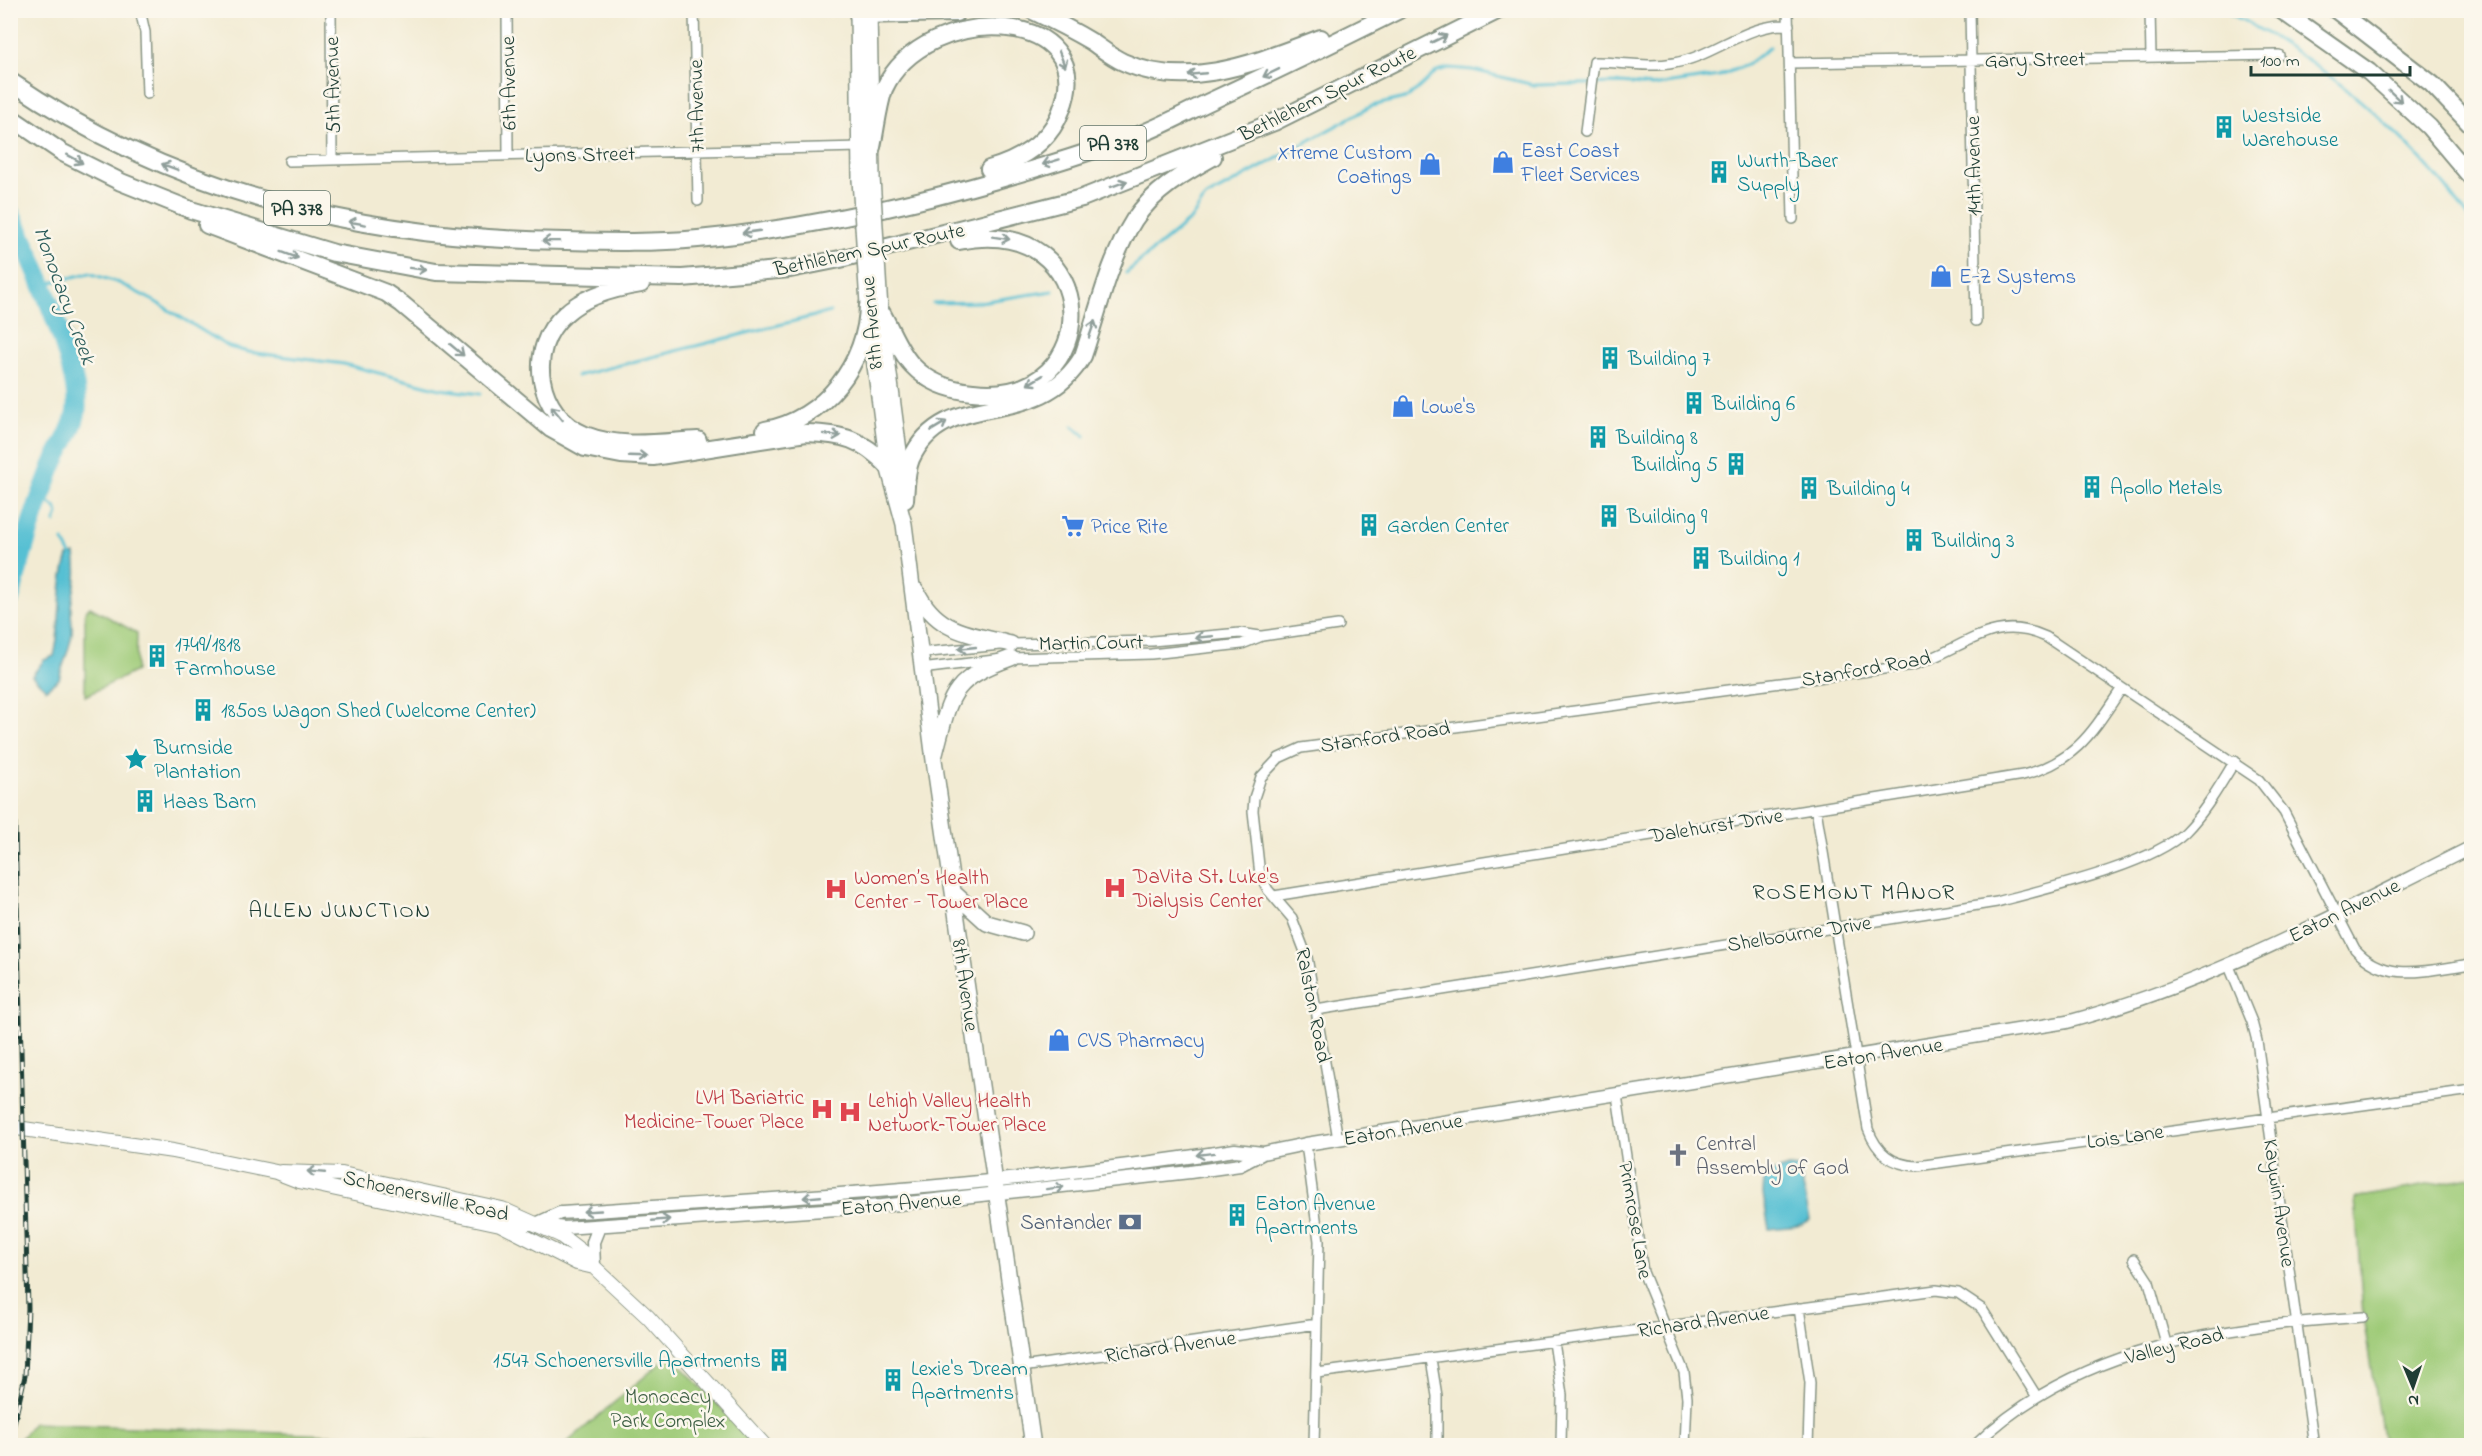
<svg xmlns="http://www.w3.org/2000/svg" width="2482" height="1456" viewBox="0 0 2482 1456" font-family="'Indie Flower',sans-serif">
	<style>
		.green { fill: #9fcb78; stroke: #5f8456; stroke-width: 1.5 }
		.water { fill: #57c0d3; stroke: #3b7e84; stroke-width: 1.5 }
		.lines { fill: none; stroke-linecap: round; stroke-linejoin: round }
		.stream { stroke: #57c0d3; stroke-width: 3 }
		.river { stroke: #57c0d3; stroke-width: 20 }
		.minor-casing { stroke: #889484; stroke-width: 12 }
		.tertiary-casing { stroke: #889484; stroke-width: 15 }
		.secondary-casing { stroke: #889484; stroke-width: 16 }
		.primary-casing { stroke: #889484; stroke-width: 18 }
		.motorway-casing { stroke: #889484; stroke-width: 20 }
		.minor { stroke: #fff; stroke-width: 9 }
		.tertiary { stroke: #fff; stroke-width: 12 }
		.secondary { stroke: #fff; stroke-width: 14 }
		.primary { stroke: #fff; stroke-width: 15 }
		.motorway { stroke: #fff; stroke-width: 16 }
		.rail-casing { stroke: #1f3d34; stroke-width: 5 }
		.rail { stroke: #fbf7ec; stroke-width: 3; stroke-dasharray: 9; stroke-linecap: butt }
		.primary-bridge-casing { stroke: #889484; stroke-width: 18; stroke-linecap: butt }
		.primary-bridge { stroke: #fff; stroke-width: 15 }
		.oneway { stroke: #8f9e9a }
		.labels { text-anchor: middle; stroke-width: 5; stroke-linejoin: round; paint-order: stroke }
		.shield { fill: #fbf7ec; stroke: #61756b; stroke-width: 1.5 }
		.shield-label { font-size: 20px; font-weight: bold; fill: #1f3d34 }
		.street-label { font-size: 21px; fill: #1f3d34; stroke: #fbf7ec }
		.culture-label { font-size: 21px; fill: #0d838f; stroke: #fbf7ec; text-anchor: start }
		.shop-label { font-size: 21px; fill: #366cbe; stroke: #fbf7ec; text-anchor: start }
		.health-label { font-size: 21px; fill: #be3a42; stroke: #fbf7ec; text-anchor: start }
		.worship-label { font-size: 21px; fill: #5b616d; stroke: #fbf7ec; text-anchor: start }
		.service-label { font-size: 21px; fill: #4e5e75; stroke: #fbf7ec; text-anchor: end }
		.park-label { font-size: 21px; fill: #3f6045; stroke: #fbf7ec }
		.water-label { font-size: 22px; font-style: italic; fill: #2d5e5c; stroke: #fbf7ec }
		.neighbourhood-label { font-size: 22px; letter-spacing: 1.5px; fill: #1f3d34; stroke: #fbf7ec }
	</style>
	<rect width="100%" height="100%" fill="#fbf7ec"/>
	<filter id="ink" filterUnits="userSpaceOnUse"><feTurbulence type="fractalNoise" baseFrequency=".0167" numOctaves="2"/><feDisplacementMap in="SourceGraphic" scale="12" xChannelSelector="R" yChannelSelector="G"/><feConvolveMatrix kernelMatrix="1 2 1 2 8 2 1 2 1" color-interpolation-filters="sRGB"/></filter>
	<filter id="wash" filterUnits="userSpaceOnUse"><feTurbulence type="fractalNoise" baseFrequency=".008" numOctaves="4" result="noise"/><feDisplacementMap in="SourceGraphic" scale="24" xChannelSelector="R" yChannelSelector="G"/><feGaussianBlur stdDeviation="1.35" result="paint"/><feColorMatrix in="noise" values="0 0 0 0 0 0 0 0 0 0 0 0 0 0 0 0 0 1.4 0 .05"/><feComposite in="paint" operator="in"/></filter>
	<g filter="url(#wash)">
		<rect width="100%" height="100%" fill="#f2ebd3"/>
		<path class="green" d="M90,607L137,633L136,671L85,696V612Z
			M2471,1177V1445H2383L2363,1317L2355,1198Z
			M670,1355L757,1445L563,1446Z
			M33,1423L380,1437L465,1445H16Z"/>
		<path class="water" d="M75,554C78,574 76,581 72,600C69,610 73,623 72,633C70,649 63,663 59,679L46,689L32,676L44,660L54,656C62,623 57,589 68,556Z
			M1788,1167L1799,1168L1810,1220L1798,1226L1769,1229L1763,1194L1764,1179L1768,1174Z"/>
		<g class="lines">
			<path class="stream" d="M2222,10C2317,54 2412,137 2472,222
				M1126,273L1191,219L1205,198L1372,106L1409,97L1437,71L1449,68L1473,70L1534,85L1620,83L1652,86L1719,76L1748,64L1770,47
				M41,285L89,273L119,283L154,301L229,347L248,352L344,364L440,389L480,394
				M933,303L979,302L1053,291
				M577,376L830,312
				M1073,426L1085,436
				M42,497L55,507L58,513L55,522
				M63,541L71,555"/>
			<path class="river" d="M10,213C29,250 83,374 76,412C73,431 59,450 52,467C35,509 21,554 10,599"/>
		</g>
	</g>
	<g filter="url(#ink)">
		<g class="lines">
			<g class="minor-casing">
				<path id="minor" d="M140,10L145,32L147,94
					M331,10L332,160
					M507,10L508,155
					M694,10L698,201
					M1788,10L1793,219
					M1970,10L1976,321
					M2150,10L2151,57
					M1790,63L2279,55
					M1585,132L1594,62C1620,62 1649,68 1674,63C1715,56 1746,23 1789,25
					M289,161L862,147
					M919,653L1011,644L1152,641L1240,633L1260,636
					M921,669L1011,658L1151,654L1242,644L1262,636L1338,625
					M1816,809L1868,1129C1877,1153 1892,1165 1917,1166L2472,1090
					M1274,896L2023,775C2076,762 2093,731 2122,688
					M2229,966L2252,1022L2257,1041L2314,1446
					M1316,1010L1997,902C2045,889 2151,865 2185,832C2205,812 2220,785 2235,761
					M1617,1095L1643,1272L1684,1372L1687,1398L1685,1446
					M1338,1139L1307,957L1292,918L1268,890L1260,875L1253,811L1254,798L1261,777L1279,758L1301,748L1913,665C1962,651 1992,612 2046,637L2259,780L2284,812L2355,949C2387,985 2430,969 2472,964
					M1306,1144L1319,1241L1314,1446
					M2134,1259L2149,1282L2166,1343
					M1799,1308L1810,1383L1808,1446
					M1554,1342L1562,1395L1561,1446
					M1431,1359L1437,1396V1446
					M1022,1367L1317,1324
					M1317,1373L1936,1290L1958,1293L1982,1309L2037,1397
					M1974,1446C2077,1345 2226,1326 2363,1317"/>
			</g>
			<g class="tertiary-casing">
				<path id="tertiary" d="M500,1224H536L564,1228L881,1206L1190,1172L1240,1165L1263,1153L1306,1144L2067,1022C2210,984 2340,912 2472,847
					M536,1224L560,1213C785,1199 1011,1185 1235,1150L1263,1153
					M594,1267L593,1242L599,1227L602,1226"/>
			</g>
			<g class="secondary-casing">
				<path id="secondary" d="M10,1127L173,1151L276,1172L299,1181L500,1224L577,1263L594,1267
					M281,1172L342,1174L502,1209L560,1235L586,1255L594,1267L648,1317L765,1446"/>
			</g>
			<g class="primary-casing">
				<path id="primary" d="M858,10L860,179
					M869,10L872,177
					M881,313L903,482
					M869,319L888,466L904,524L934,760L1033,1446
					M916,590C937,633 968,633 1011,644
					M935,754C951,694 950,680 1011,658
					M953,892L987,923L1023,933"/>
			</g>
			<g class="motorway-casing">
				<path id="motorway" d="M1031,10C1052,20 1072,30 1092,42C1102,49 1112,57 1123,62C1189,92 1259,61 1321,38
					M2281,10L2369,72L2429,127L2472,178
					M2336,10L2432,84L2472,126
					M858,15L956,13
					M10,81C177,195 366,239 566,241C610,242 655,243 698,239C846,225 993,185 1133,137C1161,127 1187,112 1213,100C1276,71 1337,41 1399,10
					M10,117L63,153L121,182L191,210L334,253L436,272L682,278L790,269L840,259L1082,198L1274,122L1499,10
					M872,147C876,128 878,107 884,89C925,0 1103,7 1061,111C1049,143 1020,160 989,169
					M207,225L386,293L402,304L551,429L585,448L621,455L653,457L806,433C843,434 862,439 888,466
					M641,284C616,288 584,296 565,314C525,349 537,415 585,435C620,449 661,442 698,440
					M880,310C891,328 898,350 912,365C928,382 950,390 973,392C1108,408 1105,211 959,241
					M765,430C824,420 868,362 868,304
					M905,500C906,487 906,471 911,459C946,383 1037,434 1083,356C1098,312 1109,260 1134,220C1153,191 1184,173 1213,157"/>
			</g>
			<use href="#minor" class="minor"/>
			<use href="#tertiary" class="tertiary"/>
			<use href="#secondary" class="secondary"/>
			<use href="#primary" class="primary"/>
			<use href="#motorway" class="motorway"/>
			<g class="rail-casing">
				<path id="rail" d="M10,646L28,1308L25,1376L10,1441"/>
			</g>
			<use href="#rail" class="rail"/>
			<g class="primary-bridge-casing">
				<path id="primary-bridge" d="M872,177L880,310
					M860,179L868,304"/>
			</g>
			<use href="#primary-bridge" class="primary-bridge"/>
		</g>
		<defs><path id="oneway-shaft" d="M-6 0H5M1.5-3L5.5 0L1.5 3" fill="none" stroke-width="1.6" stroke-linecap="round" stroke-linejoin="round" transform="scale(1.5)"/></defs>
		<g class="oneway">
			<use href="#oneway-shaft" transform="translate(1439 39) rotate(-26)"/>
			<use href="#oneway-shaft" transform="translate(1062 59) rotate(68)"/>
			<use href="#oneway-shaft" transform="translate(1271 73) rotate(154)"/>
			<use href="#oneway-shaft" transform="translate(1197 74) rotate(175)"/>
			<use href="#oneway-shaft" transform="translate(2395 96) rotate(43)"/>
			<use href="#oneway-shaft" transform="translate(75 159) rotate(29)"/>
			<use href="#oneway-shaft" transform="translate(1051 162) rotate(163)"/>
			<use href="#oneway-shaft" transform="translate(170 167) rotate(-159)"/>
			<use href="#oneway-shaft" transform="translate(1119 184) rotate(-20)"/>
			<use href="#oneway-shaft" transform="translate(357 223) rotate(-170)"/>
			<use href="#oneway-shaft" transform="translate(751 232) rotate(172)"/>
			<use href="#oneway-shaft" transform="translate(1001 238) rotate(9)"/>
			<use href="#oneway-shaft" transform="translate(551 241) rotate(-179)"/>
			<use href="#oneway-shaft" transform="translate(290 255) rotate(20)"/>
			<use href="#oneway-shaft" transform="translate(418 269) rotate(7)"/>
			<use href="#oneway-shaft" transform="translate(1092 329) rotate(-71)"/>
			<use href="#oneway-shaft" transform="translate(457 350) rotate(40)"/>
			<use href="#oneway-shaft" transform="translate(1035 380) rotate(149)"/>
			<use href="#oneway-shaft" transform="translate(557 413) rotate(-129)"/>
			<use href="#oneway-shaft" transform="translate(939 426) rotate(-31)"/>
			<use href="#oneway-shaft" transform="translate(832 435) rotate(7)"/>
			<use href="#oneway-shaft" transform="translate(638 456) rotate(2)"/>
			<use href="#oneway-shaft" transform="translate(1204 637) rotate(175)"/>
			<use href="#oneway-shaft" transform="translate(967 648) rotate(174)"/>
			<use href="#oneway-shaft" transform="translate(1205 1154) rotate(173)"/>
			<use href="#oneway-shaft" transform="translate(316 1172) rotate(-175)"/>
			<use href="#oneway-shaft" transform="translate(1055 1188) rotate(-7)"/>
			<use href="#oneway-shaft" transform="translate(812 1197) rotate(175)"/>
			<use href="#oneway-shaft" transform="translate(592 1211) rotate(177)"/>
			<use href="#oneway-shaft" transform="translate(661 1220) rotate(-5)"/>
		</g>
	</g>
	<defs>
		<g id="building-bare" transform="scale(1.8)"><path d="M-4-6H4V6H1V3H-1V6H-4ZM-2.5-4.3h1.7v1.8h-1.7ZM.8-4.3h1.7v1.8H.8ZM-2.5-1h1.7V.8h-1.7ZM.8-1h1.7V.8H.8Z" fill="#0f9aa8" stroke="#fbf7ec" stroke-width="2.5" paint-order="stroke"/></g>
		<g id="shop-bare" transform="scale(1.8)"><path d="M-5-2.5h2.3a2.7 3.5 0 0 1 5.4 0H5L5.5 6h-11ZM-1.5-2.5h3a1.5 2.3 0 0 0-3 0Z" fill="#3f7fe0" stroke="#fbf7ec" stroke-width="2.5" paint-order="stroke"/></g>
		<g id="supermarket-bare" transform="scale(1.8)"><path d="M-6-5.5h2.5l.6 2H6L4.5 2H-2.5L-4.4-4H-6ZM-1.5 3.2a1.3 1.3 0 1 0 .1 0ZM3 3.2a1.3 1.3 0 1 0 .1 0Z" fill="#3f7fe0" stroke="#fbf7ec" stroke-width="2.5" paint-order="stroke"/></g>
		<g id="sight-bare" transform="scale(1.8)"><path d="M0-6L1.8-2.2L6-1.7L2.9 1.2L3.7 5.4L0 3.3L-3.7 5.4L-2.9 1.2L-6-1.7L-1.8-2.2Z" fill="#0f9aa8" stroke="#fbf7ec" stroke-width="2.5" paint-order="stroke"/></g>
		<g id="hospital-bare" transform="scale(1.8)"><path d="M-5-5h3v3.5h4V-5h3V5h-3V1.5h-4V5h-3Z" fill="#e0444e" stroke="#fbf7ec" stroke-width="2.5" paint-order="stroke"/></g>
		<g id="church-bare" transform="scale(1.8)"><path d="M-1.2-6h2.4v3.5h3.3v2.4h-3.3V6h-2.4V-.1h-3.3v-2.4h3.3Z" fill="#6b7280" stroke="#fbf7ec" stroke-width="2.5" paint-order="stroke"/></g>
		<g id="bank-bare" transform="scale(1.8)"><path d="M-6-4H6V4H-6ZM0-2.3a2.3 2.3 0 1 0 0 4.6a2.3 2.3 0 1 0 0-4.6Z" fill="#5c6f8a" stroke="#fbf7ec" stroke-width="2.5" paint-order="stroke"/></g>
	</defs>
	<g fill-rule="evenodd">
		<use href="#building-bare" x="2224" y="127"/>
		<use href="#shop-bare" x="1503" y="162"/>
		<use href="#shop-bare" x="1430" y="164"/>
		<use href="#building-bare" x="1719" y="172"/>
		<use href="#shop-bare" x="1941" y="276"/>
		<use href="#building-bare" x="1610" y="358"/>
		<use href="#building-bare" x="1694" y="403"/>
		<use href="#shop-bare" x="1403" y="406"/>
		<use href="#building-bare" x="1598" y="437"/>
		<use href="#building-bare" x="1736" y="464"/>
		<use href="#building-bare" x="2092" y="487"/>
		<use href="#building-bare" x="1809" y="488"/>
		<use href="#building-bare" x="1609" y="516"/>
		<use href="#building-bare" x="1369" y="525"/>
		<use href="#supermarket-bare" x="1073" y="526"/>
		<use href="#building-bare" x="1914" y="540"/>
		<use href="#building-bare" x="1701" y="558"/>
		<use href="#building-bare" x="157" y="656"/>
		<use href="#building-bare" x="203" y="710"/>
		<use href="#sight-bare" x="136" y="759"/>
		<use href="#building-bare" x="145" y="801"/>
		<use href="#hospital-bare" x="1115" y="888"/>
		<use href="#hospital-bare" x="836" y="889"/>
		<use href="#shop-bare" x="1059" y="1040"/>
		<use href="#hospital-bare" x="822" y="1109"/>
		<use href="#hospital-bare" x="850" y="1112"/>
		<use href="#church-bare" x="1678" y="1155"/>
		<use href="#building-bare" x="1237" y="1215"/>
		<use href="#bank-bare" x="1130" y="1222"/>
		<use href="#building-bare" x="779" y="1360"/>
		<use href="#building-bare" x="893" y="1380"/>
	</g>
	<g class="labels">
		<g class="shield">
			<rect x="1080" y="126" width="66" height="34" rx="4.5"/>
			<rect x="264" y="191" width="66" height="34" rx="4.5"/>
		</g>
		<g class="shield-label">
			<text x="1113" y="150">PA 378</text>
			<text x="297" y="215">PA 378</text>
		</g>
		<g class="street-label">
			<text transform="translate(2035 59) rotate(-1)" y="7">Gary Street</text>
			<text transform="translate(508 83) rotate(-91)" y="7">6th Avenue</text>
			<text transform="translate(332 85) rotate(-91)" y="7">5th Avenue</text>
			<text transform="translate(1327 93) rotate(-26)" y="7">Bethlehem Spur Route</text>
			<text transform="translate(696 106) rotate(-91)" y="7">7th Avenue</text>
			<text transform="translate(580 154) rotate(-1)" y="7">Lyons Street</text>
			<text transform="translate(1973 166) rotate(-91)" y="7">14th Avenue</text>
			<text transform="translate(869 249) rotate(-12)" y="7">Bethlehem Spur Route</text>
			<text transform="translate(871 323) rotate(-95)" y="7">8th Avenue</text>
			<text transform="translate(1091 642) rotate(-1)" y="7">Martin Court</text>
			<text transform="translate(1866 668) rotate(-10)" y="7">Stanford Road</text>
			<text transform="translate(1385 736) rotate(-8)" y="7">Stanford Road</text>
			<text transform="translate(1716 825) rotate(-9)" y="7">Dalehurst Drive</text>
			<text transform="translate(2344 910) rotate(-26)" y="7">Eaton Avenue</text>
			<text transform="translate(1799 933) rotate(-9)" y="7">Shelbourne Drive</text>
			<text transform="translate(966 985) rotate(82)" y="7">8th Avenue</text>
			<text transform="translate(1314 1005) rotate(79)" y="7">Ralston Road</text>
			<text transform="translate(1883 1053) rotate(-9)" y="7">Eaton Avenue</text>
			<text transform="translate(1403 1129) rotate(-9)" y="7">Eaton Avenue</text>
			<text transform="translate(2125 1136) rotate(-8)" y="7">Lois Lane</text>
			<text transform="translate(426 1195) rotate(13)" y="7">Schoenersville Road</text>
			<text transform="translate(901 1203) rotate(-5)" y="7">Eaton Avenue</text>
			<text transform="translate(2280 1203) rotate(82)" y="7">Kaywin Avenue</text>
			<text transform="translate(1636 1220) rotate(80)" y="7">Primrose Lane</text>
			<text transform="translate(1703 1321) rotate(-8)" y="7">Richard Avenue</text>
			<text transform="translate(2174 1345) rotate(-14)" y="7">Valley Road</text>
			<text transform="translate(1170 1346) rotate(-8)" y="7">Richard Avenue</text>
		</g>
		<g class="culture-label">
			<text x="2242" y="122">Westside<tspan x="2242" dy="24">Warehouse</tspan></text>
			<text x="1737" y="167">Wurth-Baer<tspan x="1737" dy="24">Supply</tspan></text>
			<text x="1628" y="365">Building 7</text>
			<text x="1712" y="410">Building 6</text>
			<text x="1616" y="444">Building 8</text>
			<text x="1718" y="471" text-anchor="end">Building 5</text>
			<text x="2110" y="494">Apollo Metals</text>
			<text x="1827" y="495">Building 4</text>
			<text x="1627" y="523">Building 9</text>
			<text x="1387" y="532">Garden Center</text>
			<text x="1932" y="547">Building 3</text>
			<text x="1719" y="565">Building 1</text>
			<text x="175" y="651">1749/1818<tspan x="175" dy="24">Farmhouse</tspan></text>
			<text x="221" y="717">1850s Wagon Shed (Welcome Center)</text>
			<text x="154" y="754">Burnside<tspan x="154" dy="24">Plantation</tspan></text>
			<text x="163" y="808">Haas Barn</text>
			<text x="1255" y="1210">Eaton Avenue<tspan x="1255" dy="24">Apartments</tspan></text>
			<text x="761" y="1367" text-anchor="end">1547 Schoenersville Apartments</text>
			<text x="911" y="1375">Lexie's Dream<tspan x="911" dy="24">Apartments</tspan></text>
		</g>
		<g class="shop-label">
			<text x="1521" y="157">East Coast<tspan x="1521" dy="24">Fleet Services</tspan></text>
			<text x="1412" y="159" text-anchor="end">Xtreme Custom<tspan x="1412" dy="24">Coatings</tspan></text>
			<text x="1959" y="283">E-Z Systems</text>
			<text x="1421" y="413">Lowe's</text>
			<text x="1091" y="533">Price Rite</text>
			<text x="1077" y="1047">CVS Pharmacy</text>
		</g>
		<g class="health-label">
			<text x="1133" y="883">DaVita St. Luke's<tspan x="1133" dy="24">Dialysis Center</tspan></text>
			<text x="854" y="884">Women’s Health<tspan x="854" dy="24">Center - Tower Place</tspan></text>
			<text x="804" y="1104" text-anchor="end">LVH Bariatric<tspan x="804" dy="24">Medicine-Tower Place</tspan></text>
			<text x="868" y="1107">Lehigh Valley Health<tspan x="868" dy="24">Network–Tower Place</tspan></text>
		</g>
		<g class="worship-label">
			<text x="1696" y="1150">Central<tspan x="1696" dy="24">Assembly of God</tspan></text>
		</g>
		<g class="service-label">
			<text x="1112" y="1229">Santander</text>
		</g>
		<g class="park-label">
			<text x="668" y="1403">Monocacy<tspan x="668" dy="24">Park Complex</tspan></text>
		</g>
		<g class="water-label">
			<text transform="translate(66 295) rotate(70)" y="8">Monocacy Creek</text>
		</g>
		<g class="neighbourhood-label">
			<text x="1854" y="899">ROSEMONT MANOR</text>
			<text x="340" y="917">ALLEN JUNCTION</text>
		</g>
	</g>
	<rect width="2482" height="1456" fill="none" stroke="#fbf7ec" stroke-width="36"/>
	<g transform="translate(2413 1387) rotate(178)" stroke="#fbf7ec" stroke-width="4.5" paint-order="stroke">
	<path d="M0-4.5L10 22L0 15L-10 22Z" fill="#1f3d34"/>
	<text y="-9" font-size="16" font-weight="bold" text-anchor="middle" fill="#1f3d34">N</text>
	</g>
	<path d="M2251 66v9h159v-9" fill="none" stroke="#1f3d34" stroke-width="3"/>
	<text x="2260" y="66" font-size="18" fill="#1f3d34" stroke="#fbf7ec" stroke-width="4.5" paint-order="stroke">100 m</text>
</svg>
